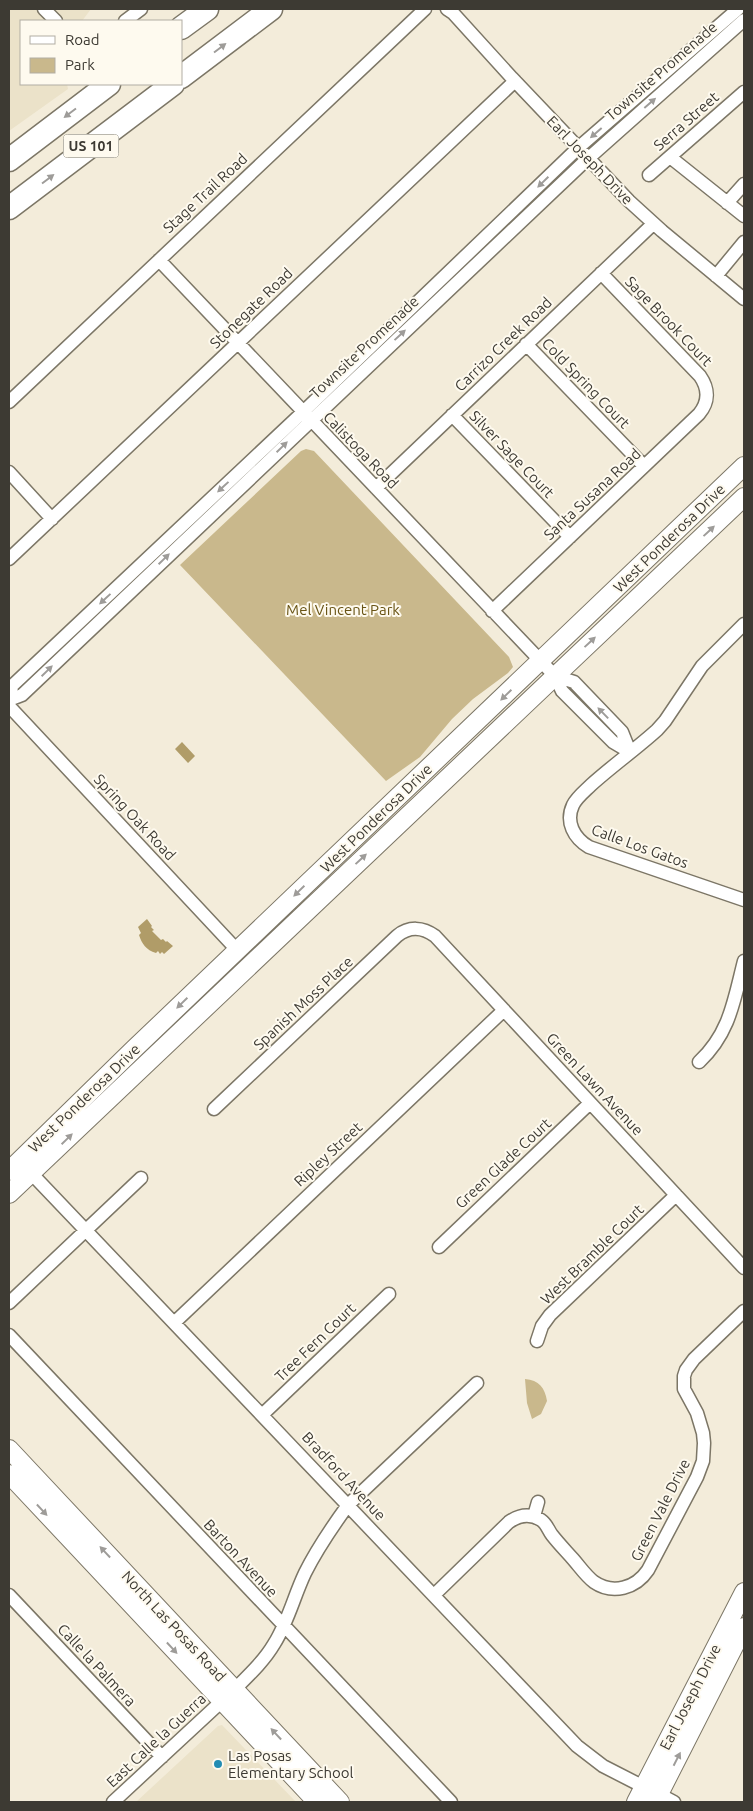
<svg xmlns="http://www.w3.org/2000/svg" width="753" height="1811" viewBox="0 0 753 1811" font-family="Ubuntu,sans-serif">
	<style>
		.built { fill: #ebe2c9 }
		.green { fill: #c9b88c }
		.water { fill: #b09c68 }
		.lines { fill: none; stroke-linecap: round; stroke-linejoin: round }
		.minor-casing { stroke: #7c7666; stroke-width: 15 }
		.secondary-casing { stroke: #7c7666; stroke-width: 20 }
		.motorway-casing { stroke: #7c7666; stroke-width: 25 }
		.minor { stroke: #fff; stroke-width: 12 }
		.secondary { stroke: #fff; stroke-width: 18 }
		.motorway { stroke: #fff; stroke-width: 22 }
		.oneway { fill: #9e9c99 }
		.poi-dot { fill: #228cb3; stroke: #fefaef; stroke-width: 2 }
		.labels { text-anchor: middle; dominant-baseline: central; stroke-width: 4; stroke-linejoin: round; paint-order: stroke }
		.shield { fill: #fefaef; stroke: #77746b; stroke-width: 1 }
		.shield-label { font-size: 14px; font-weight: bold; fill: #3d3a33 }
		.street-label { font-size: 15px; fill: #3d3a33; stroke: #fefaef }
		.park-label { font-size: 15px; fill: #695415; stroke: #fefaef }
		.poi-label { font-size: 15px; fill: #3d3a33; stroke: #fefaef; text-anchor: start }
	</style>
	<rect width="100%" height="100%" fill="#f3ecda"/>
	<path class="built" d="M9,9H91L82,21H21V84H67L68,89L9,131Z
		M222,1725L296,1802H136L218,1726Z"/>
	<path class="green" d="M306,449L314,451L509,657L513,667L508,673L473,699L452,719L420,757L386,781L180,565L301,451Z
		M525,1379C539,1380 545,1388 547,1401L541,1414L532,1419L527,1403Z"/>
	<path class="water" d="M182,742L195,756L188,763L175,749Z
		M147,919L152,926L151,927L154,930L152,931L161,940L163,939L166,942L167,941L173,946L164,954L162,952L160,954L158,951L156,953C146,950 142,944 139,935L141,933L138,927Z"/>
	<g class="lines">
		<g class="minor-casing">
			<path id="minor" d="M44,9L56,21
				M447,9L453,13L512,78L629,201L662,231L744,299
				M125,21L141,9
				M670,157L744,216
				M649,175L744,92
				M727,203L744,184
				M159,260L555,676L562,691L613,742L630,752
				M716,276L744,242
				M526,344L644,466
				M9,402L425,9
				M452,415L570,537
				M9,472L52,519
				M376,488L653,224
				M9,559L515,81
				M492,611L699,414C709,402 709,389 700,376L601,273
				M744,624L702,666L665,721L657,730C636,749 612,766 591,785C585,791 577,797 573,805C565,822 574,838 589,847L744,900
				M555,676L574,682L622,732L630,752
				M9,694L13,685L303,412L578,148L738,9
				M9,700L22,695L582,164L744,20
				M9,706L237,950
				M699,1062C730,1033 734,1000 744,961
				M214,1109L397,936C409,926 423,927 435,936L744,1268
				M31,1173L577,1746L603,1766L644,1787
				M439,1247L590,1103
				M9,1303L141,1178
				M175,1322L504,1010
				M9,1335L451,1802
				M537,1341L542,1326L550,1315L676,1195
				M263,1414L389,1294
				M534,1516L538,1502
				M9,1595L162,1757
				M434,1595L509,1522C519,1515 530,1513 541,1520C547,1524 548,1530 552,1535C559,1544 566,1551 573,1559C580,1567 586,1576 594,1582C613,1595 636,1588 648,1570L697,1477L703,1461L704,1443L703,1433L697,1413L684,1389V1376L686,1370L694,1359L744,1311
				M234,1690C249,1675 264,1661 274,1644C288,1622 294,1596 305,1573C317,1549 332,1527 348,1505L477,1383
				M659,1794L674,1802
				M113,1802L222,1701"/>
		</g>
		<g class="secondary-casing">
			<path id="secondary" d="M9,1171L134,1049L744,466
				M9,1194L744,497
				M9,1449L340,1802
				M9,1474L317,1802
				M636,1802L744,1592
				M655,1802L744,1627"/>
		</g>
		<g class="motorway-casing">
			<path id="motorway" d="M181,28L207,9
				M181,77L271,9
				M9,160L109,84
				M9,208L173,84"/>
		</g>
		<use href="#minor" class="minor"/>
		<use href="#secondary" class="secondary"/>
		<use href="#motorway" class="motorway"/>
	</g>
	<defs><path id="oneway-solid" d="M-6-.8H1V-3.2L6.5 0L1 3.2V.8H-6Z" transform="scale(1.25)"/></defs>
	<g class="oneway">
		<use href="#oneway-solid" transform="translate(220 48) rotate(-37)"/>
		<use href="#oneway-solid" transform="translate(650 103) rotate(-41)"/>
		<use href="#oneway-solid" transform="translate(70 113) rotate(143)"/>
		<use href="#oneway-solid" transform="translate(596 133) rotate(139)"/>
		<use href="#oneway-solid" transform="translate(48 179) rotate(-37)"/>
		<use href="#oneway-solid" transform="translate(543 182) rotate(136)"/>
		<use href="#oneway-solid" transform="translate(400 335) rotate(-43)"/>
		<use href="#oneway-solid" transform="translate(282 447) rotate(-44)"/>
		<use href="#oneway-solid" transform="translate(223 487) rotate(137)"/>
		<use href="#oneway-solid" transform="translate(709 531) rotate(-43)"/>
		<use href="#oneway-solid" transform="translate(164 559) rotate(-44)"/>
		<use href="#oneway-solid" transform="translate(105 599) rotate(137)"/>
		<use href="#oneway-solid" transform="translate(590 642) rotate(-43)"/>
		<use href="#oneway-solid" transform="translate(47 671) rotate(-44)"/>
		<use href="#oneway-solid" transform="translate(506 695) rotate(136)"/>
		<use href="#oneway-solid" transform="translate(603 713) rotate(-134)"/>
		<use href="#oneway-solid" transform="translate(361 859) rotate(-43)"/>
		<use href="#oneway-solid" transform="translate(299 891) rotate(136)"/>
		<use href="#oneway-solid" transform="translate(182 1003) rotate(136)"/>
		<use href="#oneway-solid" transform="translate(67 1139) rotate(-44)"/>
		<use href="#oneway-solid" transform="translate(42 1510) rotate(47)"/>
		<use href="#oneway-solid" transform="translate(105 1552) rotate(-133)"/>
		<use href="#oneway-solid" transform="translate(172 1648) rotate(47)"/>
		<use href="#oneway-solid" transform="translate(276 1734) rotate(-133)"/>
		<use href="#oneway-solid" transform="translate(677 1759) rotate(-63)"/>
	</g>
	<circle class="poi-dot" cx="218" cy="1764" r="5"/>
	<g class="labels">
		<rect class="shield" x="63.5" y="134.5" width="55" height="23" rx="4"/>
		<g class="shield-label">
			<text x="91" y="146">US 101</text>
		</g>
		<g class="street-label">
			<text transform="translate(661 71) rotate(-41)">Townsite Promenade</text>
			<text transform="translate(686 121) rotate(-41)">Serra Street</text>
			<text transform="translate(590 160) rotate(46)">Earl Joseph Drive</text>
			<text transform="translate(205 193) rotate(-43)">Stage Trail Road</text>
			<text transform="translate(251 308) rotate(-44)">Stonegate Road</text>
			<text transform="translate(669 321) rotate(46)">Sage Brook Court</text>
			<text transform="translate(503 344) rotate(-44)">Carrizo Creek Road</text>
			<text transform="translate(364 347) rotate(-43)">Townsite Promenade</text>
			<text transform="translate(586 383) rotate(46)">Cold Spring Court</text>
			<text transform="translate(361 450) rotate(46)">Calistoga Road</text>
			<text transform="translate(512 454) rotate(46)">Silver Sage Court</text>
			<text transform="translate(592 494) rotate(-43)">Santa Susana Road</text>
			<text transform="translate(669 538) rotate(-44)">West Ponderosa Drive</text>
			<text transform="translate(135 817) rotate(47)">Spring Oak Road</text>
			<text transform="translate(376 818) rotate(-44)">West Ponderosa Drive</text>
			<text transform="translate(640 846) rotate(20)">Calle Los Gatos</text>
			<text transform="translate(303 1003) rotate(-43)">Spanish Moss Place</text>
			<text transform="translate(595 1084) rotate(47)">Green Lawn Avenue</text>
			<text transform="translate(84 1098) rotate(-44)">West Ponderosa Drive</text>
			<text transform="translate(328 1154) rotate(-43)">Ripley Street</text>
			<text transform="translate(503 1163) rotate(-43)">Green Glade Court</text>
			<text transform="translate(592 1254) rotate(-44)">West Bramble Court</text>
			<text transform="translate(315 1342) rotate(-44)">Tree Fern Court</text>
			<text transform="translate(344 1476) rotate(47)">Bradford Avenue</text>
			<text transform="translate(660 1510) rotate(-63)">Green Vale Drive</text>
			<text transform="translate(241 1558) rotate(47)">Barton Avenue</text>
			<text transform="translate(174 1626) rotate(47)">North Las Posas Road</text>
			<text transform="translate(97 1665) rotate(47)">Calle la Palmera</text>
			<text transform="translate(690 1697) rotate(-63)">Earl Joseph Drive</text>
			<text transform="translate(156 1740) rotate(-43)">East Calle la Guerra</text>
		</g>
		<g class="park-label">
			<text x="343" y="609">Mel Vincent Park</text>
		</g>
		<g class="poi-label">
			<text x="228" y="1755">Las Posas<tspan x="228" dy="17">Elementary School</tspan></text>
		</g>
	</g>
	<rect width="753" height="1811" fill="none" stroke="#3d3a33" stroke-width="20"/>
	<rect x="20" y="20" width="162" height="65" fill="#fefaef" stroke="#b1ada4"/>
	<rect x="30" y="36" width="25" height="8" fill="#ffffff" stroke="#b1ada4"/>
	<text x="65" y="45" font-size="15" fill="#3d3a33">Road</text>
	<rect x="30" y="58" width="25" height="15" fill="#c9b88c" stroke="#b1ada4"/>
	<text x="65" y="70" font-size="15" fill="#3d3a33">Park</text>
</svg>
